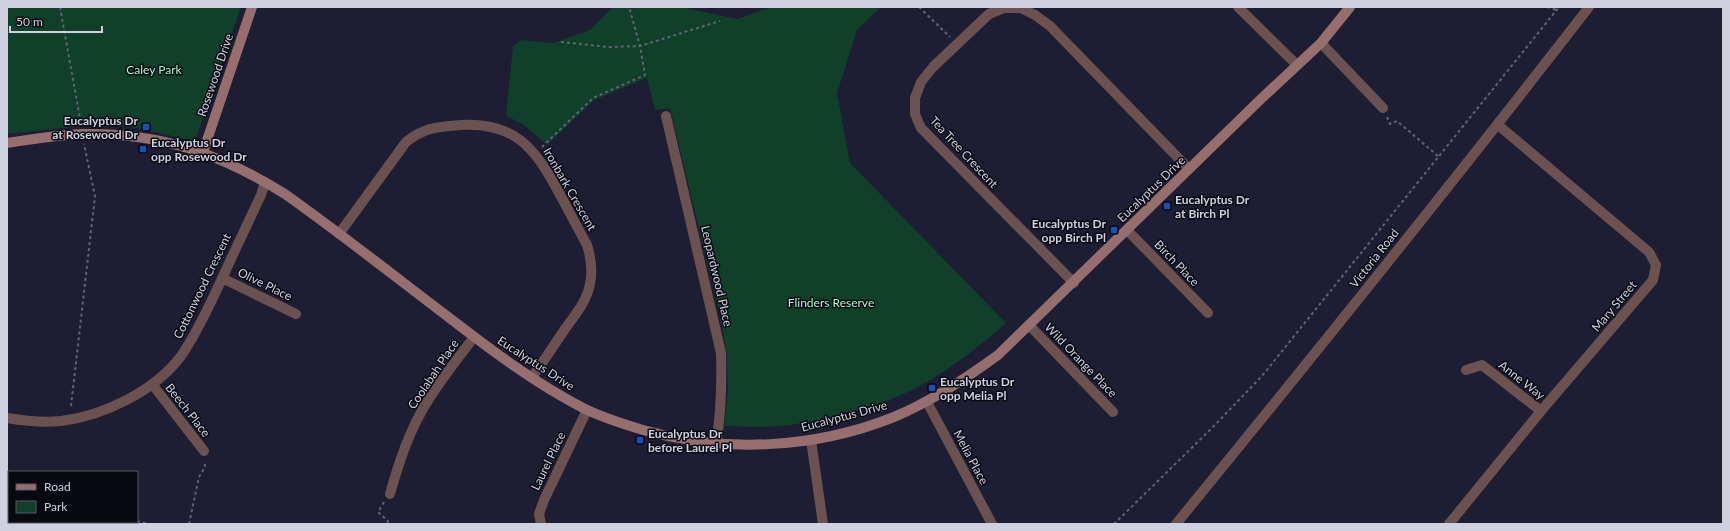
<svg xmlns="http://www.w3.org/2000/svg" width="1730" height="531" viewBox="0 0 1730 531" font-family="Lato,sans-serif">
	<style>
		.green { fill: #104029 }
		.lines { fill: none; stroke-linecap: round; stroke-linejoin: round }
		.path { stroke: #626377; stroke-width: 2; stroke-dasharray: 3 3; stroke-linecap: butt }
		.street { stroke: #6b5251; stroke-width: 10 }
		.secondary { stroke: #966e6d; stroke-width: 10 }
		.transit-dot { fill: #1a4fb4; stroke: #090912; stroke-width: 1.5 }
		.labels { text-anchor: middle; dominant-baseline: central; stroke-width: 3; stroke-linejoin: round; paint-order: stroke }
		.park-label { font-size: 12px; fill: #a6facb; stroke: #090912 }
		.street-label { font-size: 12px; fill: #d0d1e0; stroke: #090912 }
		.poi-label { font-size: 12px; font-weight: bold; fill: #d0d1e0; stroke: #090912; text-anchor: start }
	</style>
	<rect width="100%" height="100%" fill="#1d1d34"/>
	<path class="green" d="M7,7H241L195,141L131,127L101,124L7,134Z
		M613,7H681L737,19L772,7H881L857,30L837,93L850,163L1006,323C975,350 940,378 901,395C870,408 836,418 802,423C777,428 750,427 724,426L728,389L727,355L721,320L670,108L655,110L647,78L594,100L547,145L523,124L506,116L513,46L521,40L553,43L590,30Z"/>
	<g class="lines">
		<path class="path" d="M60,7L81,124
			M919,7L950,37
			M1547,7L1557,10
			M561,42L608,47L640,46L720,21
			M1387,117L1390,124L1397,121L1438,156
			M542,147L593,98L645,75L640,46L629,7
			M71,406L95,196L84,144
			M7,494L9,495
			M384,502L378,512L388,521L387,524
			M7,516L9,518
			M137,521L149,524
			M13,522L15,524
			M189,524L199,477L205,467V462
			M1114,524L1212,428L1262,376L1559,7"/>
		<path class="street" d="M1238,7L1297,65
			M1321,43L1383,108
			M666,116L721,353C722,384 721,414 716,444
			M1127,230L1208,313
			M339,234L406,142C425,127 437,127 460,125C515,122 534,147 558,191C568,209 577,227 587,245C591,258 593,270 590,284C587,301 575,315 565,329C554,345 544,361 532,377
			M222,278L296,314
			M1074,283L921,128L915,114V98L921,82L933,67L989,14L1004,8H1021L1035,15L1050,26L1189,169
			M1030,326L1113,412
			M1466,370L1482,365L1541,411
			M152,384L204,451
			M927,402L992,524
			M7,418C25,421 43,423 61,421C104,416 156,390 181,356C197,333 208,308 220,283C233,254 247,225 261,195L265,182
			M811,440L823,524
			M390,494C399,462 410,428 429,399C443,377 459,357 474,337
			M541,524L539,514L544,500L587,410
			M1176,524C1316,353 1454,181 1589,7
			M1449,524L1541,411L1653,280L1656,265L1649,252L1498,125"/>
		<path class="secondary" d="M7,143C32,139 58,135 83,134C159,132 221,154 285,194C340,233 393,275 447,316C491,350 536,384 585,409C604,418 623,424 643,430C725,453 814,449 894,417C932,401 965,379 998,355L1262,98L1321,43L1350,7
			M203,152L252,7"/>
	</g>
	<g class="transit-dot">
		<rect x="142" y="123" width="8" height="8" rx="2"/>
		<rect x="139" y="145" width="8" height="8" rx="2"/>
		<rect x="1163" y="202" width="8" height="8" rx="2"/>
		<rect x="1110" y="226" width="8" height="8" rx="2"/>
		<rect x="928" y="384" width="8" height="8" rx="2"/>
		<rect x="636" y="436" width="8" height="8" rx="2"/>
	</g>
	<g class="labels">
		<g class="park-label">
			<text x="154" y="69">Caley Park</text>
			<text x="831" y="302">Flinders Reserve</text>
		</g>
		<g class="street-label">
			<text transform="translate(215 75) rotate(-71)">Rosewood Drive</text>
			<text transform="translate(964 152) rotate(47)">Tea Tree Crescent</text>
			<text transform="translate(570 189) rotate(60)">Ironbark Crescent</text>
			<text transform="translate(1151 189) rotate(-44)">Eucalyptus Drive</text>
			<text transform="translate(1374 258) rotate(-52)">Victoria Road</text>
			<text transform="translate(1177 263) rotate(46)">Birch Place</text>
			<text transform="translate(717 276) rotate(77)">Leopardwood Place</text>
			<text transform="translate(265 284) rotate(26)">Olive Place</text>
			<text transform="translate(202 286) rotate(-64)">Cottonwood Crescent</text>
			<text transform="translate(1614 306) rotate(-50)">Mary Street</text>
			<text transform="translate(1081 360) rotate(46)">Wild Orange Place</text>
			<text transform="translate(536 363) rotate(33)">Eucalyptus Drive</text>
			<text transform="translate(433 374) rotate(-56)">Coolabah Place</text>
			<text transform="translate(1522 380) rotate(38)">Anne Way</text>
			<text transform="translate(188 410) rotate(52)">Beech Place</text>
			<text transform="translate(844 416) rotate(-15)">Eucalyptus Drive</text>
			<text transform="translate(971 457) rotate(62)">Melia Place</text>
			<text transform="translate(548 461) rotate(-64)">Laurel Place</text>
		</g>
		<g class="poi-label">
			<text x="138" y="120" text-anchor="end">Eucalyptus Dr<tspan x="138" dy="14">at Rosewood Dr</tspan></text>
			<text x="151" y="142">Eucalyptus Dr<tspan x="151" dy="14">opp Rosewood Dr</tspan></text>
			<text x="1175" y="199">Eucalyptus Dr<tspan x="1175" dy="14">at Birch Pl</tspan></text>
			<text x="1106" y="223" text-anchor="end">Eucalyptus Dr<tspan x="1106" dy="14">opp Birch Pl</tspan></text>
			<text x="940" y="381">Eucalyptus Dr<tspan x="940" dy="14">opp Melia Pl</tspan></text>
			<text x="648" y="433">Eucalyptus Dr<tspan x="648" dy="14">before Laurel Pl</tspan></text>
		</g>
	</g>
	<rect width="1730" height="531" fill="none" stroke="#d0d1e0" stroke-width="16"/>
	<rect x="8" y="471" width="130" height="52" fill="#090912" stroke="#595964"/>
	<rect x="16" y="484" width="20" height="6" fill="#966e6d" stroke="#595964"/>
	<text x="44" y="491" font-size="12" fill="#d0d1e0">Road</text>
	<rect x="16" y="501" width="20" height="12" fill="#104029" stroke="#595964"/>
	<text x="44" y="511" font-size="12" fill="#d0d1e0">Park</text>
	<path d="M10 26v6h92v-6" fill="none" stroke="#d0d1e0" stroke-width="2"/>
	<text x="16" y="26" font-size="12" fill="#d0d1e0" stroke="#090912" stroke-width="3" paint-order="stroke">50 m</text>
</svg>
